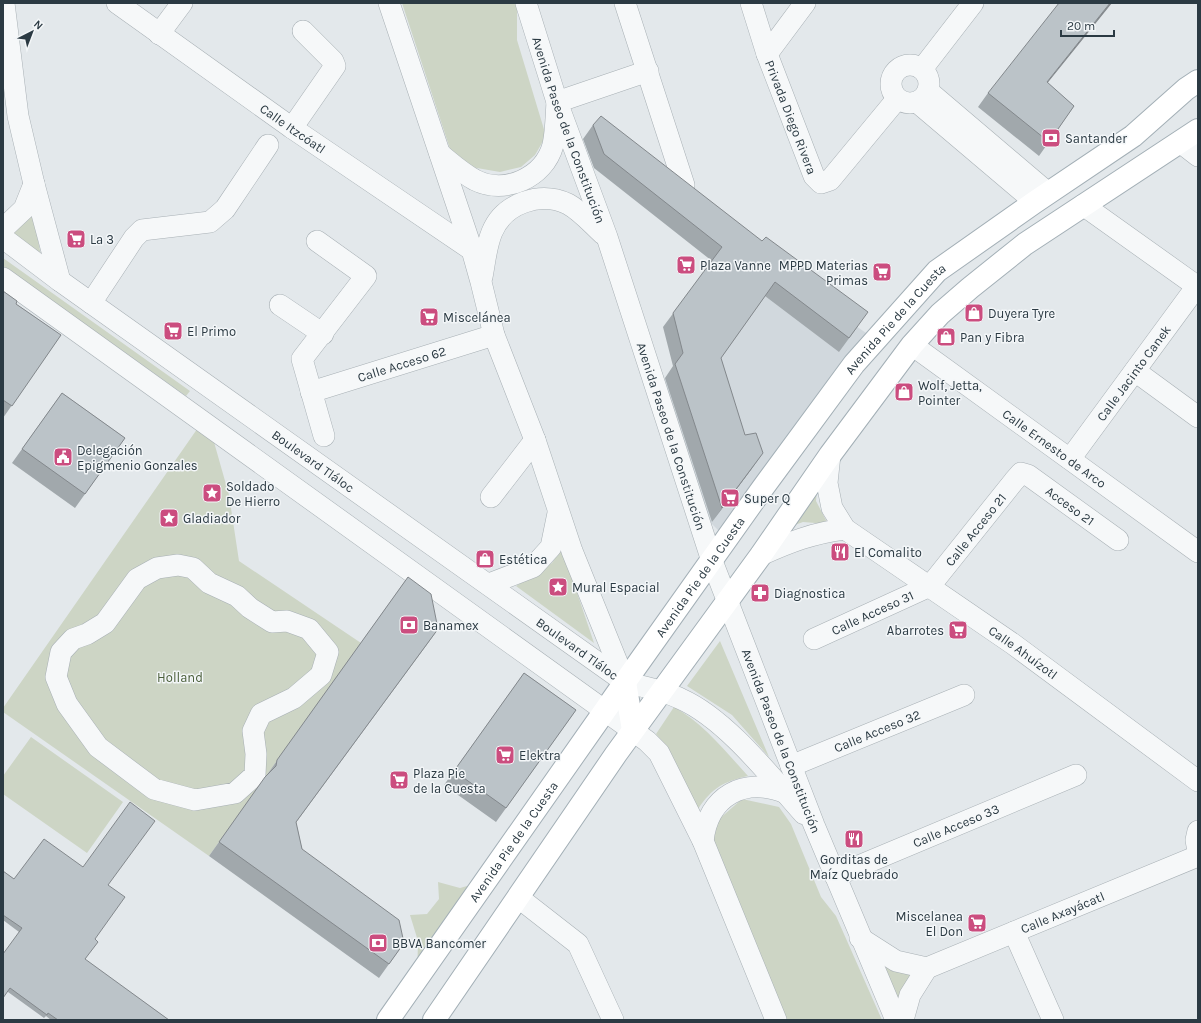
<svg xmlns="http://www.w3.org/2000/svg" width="1201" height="1023" viewBox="0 0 1201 1023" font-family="Karla,sans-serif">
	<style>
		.built { fill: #d1d8dd }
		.green { fill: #cdd5c5 }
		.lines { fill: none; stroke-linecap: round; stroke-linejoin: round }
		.minor-casing { stroke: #a8b0b5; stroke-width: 22 }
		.major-casing { stroke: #a3afb6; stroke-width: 24 }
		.minor { stroke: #f6f8f9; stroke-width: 21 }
		.major { stroke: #fff; stroke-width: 22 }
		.wall { fill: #a1a8ac }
		.shaded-wall { fill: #83888c }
		.building { fill: #bbc3c8; stroke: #83888c }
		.labels { text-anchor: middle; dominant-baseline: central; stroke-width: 3; stroke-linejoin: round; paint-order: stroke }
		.street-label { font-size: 13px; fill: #2b3a43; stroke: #f3f6f8 }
		.poi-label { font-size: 13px; fill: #2b3a43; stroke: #f3f6f8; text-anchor: start }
		.park-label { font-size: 13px; fill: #495e39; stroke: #f3f6f8 }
	</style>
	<rect width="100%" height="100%" fill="#e3e8eb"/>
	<path class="built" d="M752,255L872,337L724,536L711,523L662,383Z"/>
	<path class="green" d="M402,3H517V40L546,136L535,155L521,167L500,172L471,167L451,152Z
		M32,208L41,256L5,230Z
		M3,258L190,391L186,396L3,266Z
		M202,422L210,428L229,495L239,561L361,643L209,856L3,712V708Z
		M817,489L816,501L828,524L803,522L792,526Z
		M562,548L594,643L516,586L552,563Z
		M720,641L769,757L732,715L687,686Z
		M674,707C703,723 726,752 748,776C723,782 713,787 698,809L668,748L656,734Z
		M31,737L123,802L87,853L3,794V776Z
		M742,799L779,807L791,824L821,897L836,916L882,1020H784L712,843L718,820Z
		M485,881L417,979L418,941L410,915L427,914L439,899L438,882L460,888Z
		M878,960L914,972L899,1004Z"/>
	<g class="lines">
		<g class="minor-casing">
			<g id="minor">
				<path d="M4,3L18,116L34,184L60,281"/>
				<path id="s1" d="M117,3L292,128L472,250"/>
				<path d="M389,3L472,250L481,282L494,335L535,440L572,551L625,682"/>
				<path id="s2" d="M526,3L557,102L607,237L712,561L814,825L896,1020"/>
				<path d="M625,3L684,185"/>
				<path id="s3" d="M751,3L767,54L814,176L821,183L830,180L897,99"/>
				<path d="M159,34L182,3"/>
				<path d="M767,54L805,3"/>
				<circle cx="910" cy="84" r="19"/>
				<path d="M922,69L973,3"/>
				<path d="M928,91L1048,193"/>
				<path d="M917,102L1035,202"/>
				<path d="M292,128L335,66L333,61L303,31"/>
				<path d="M1180,142L1198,156"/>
				<path d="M440,154C451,163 462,173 475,180C505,195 544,178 553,145C556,131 556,116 557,102L648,71"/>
				<path d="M1083,205L1198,287"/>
				<path d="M3,226L7,225L24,209L34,184"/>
				<path id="s4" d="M3,238L60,281L625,682C643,687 664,690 681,699C726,719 771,777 804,814"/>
				<path d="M317,241L366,276L302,359L324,436"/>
				<path d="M482,277C485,262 486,246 492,232C504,203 540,191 568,204C581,211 592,224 603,234"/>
				<path d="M3,278L647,741L659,753L703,841L776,1020"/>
				<path d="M91,303L134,238L142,230L210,222L225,209L268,145"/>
				<path d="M280,305L323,334"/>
				<path id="s5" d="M912,345L1198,552"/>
				<path d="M1135,371L1198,417"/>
				<path id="s6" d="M311,392L494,335"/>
				<path id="s7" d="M830,455L827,483L832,508L845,529L1013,644L1198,781"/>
				<path id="s8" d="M1070,459L1197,286"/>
				<path d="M491,497L535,440"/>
				<path d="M761,555C790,542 813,533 845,529"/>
				<path d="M178,565L193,568L209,583L237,596L250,608L272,622L287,621L309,629L328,652L321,675L294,698L261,714L253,731L256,754L255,775L235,793L195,800L154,789L98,747L67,704L56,677L61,652L73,639L87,634L105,623L137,579L157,568Z"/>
				<path d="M489,584L533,567L551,547L558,513"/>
				<path id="s9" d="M814,639L930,586L1014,481L1021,473L1028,475L1118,540"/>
				<path id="s10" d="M791,766L964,695"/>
				<path d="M1198,831L1196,840L1198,851"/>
				<path d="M703,841C708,796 744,776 786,793"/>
				<path id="s11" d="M835,876L1076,775"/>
				<path d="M519,898L578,944L613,1020"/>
				<path d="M1014,932L1053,1020"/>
				<path id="s12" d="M860,938L896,961L927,968L1198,856"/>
				<path d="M903,1020L910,995L927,968"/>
			</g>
		</g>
		<g class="major-casing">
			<g id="major">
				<path d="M625,682L633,730"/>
				<path id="s13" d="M388,1020L625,682L762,489L854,364L937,271L1035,202L1133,136L1186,89L1198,81"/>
				<path d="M434,1020L616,754L761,555L830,455L912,345L940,314L970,288L1025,244L1198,130"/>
			</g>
		</g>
		<use href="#minor" class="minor"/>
		<use href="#major" class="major"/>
	</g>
	<path class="wall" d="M1047,83L1074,106L1039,156L978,107L988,93Z
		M593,125L858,326L839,352L765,296L721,358L753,467L712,522L665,378L673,366L663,327L712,261L594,168L583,139Z
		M3,291L16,304L61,335L3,418Z
		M62,393L125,438L75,508L12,463Z
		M408,577L438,629L296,822L302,849L404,943L379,978L209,856Z
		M524,673L576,710L496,822L444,785Z
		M3,871L14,879L108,885L95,939L85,960L169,1020H51L46,1016L44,1018L8,992L19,932L3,920Z"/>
	<path class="shaded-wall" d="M1110,3H1112L1037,96L1047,82Z
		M763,453L753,467L712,522L722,508Z
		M438,629L428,643L286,836L296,822Z"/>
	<path class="building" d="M1059,3H1110L1047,82L1074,106L1049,142L988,93Z
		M601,116L762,241L766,237L868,312L849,338L775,282L721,358L745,435L756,433L763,453L722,508L675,364L683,353L673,313L722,247L604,154L593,125Z
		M3,291L17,301L16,304L61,335L12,406L3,400Z
		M62,393L125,438L85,494L22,449Z
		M408,577L431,594L438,629L296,822L302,849L399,920L404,943L389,964L219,842L265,777L276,766L277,760Z
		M524,673L576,710L506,808L454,771Z
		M130,802L155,821L108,885L125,897L95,939L98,942L85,959L169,1020H58L48,1013L47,1015L10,988L3,998V954L22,928L3,915V871L14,879L44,839L83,867Z"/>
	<defs>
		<g id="bank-square" transform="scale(1)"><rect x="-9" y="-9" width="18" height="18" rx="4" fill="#cb4d7f" stroke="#f3f6f8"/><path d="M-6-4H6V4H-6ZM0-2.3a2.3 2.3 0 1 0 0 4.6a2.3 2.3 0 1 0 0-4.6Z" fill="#fff"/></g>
		<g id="supermarket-square" transform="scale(1)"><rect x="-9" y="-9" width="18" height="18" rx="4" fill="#cb4d7f" stroke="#f3f6f8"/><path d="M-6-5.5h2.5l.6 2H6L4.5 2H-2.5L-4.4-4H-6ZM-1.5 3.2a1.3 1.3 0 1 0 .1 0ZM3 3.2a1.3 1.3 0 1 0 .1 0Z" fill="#fff"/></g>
		<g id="shop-square" transform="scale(1)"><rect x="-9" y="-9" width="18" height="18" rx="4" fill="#cb4d7f" stroke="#f3f6f8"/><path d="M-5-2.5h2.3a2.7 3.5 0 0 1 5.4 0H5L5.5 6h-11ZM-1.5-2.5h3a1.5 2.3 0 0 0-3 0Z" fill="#fff"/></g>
		<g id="civic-square" transform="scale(1)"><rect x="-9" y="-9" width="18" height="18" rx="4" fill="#cb4d7f" stroke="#f3f6f8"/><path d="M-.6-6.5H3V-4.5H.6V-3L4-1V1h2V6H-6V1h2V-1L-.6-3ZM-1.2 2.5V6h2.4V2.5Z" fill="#fff"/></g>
		<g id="sight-square" transform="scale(1)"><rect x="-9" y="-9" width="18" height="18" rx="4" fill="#cb4d7f" stroke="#f3f6f8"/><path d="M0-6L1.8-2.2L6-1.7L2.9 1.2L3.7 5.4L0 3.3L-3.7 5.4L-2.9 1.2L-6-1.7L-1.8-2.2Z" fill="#fff"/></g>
		<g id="restaurant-square" transform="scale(1)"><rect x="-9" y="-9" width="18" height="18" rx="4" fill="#cb4d7f" stroke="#f3f6f8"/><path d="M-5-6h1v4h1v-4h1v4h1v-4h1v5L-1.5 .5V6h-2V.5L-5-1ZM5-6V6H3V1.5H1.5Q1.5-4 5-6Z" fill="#fff"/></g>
		<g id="pharmacy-square" transform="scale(1)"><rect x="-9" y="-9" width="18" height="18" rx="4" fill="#cb4d7f" stroke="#f3f6f8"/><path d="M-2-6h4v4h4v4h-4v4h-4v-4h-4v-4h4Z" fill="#fff"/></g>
	</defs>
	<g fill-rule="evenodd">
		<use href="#bank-square" x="1051" y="138"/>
		<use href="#supermarket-square" x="76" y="239"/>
		<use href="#supermarket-square" x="686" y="265"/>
		<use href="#supermarket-square" x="882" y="272"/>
		<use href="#shop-square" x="974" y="313"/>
		<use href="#supermarket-square" x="429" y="317"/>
		<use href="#supermarket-square" x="173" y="331"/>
		<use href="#shop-square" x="946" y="337"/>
		<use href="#shop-square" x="904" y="392"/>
		<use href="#civic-square" x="63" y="457"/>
		<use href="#sight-square" x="212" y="493"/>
		<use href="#supermarket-square" x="730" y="498"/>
		<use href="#sight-square" x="169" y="518"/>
		<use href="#restaurant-square" x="840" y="552"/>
		<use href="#shop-square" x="485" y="559"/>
		<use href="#sight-square" x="558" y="587"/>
		<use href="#pharmacy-square" x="760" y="593"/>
		<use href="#bank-square" x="409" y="625"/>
		<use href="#supermarket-square" x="958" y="630"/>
		<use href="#supermarket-square" x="505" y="755"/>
		<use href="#supermarket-square" x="399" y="780"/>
		<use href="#restaurant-square" x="854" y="839"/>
		<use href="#supermarket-square" x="977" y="923"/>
		<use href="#bank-square" x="378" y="943"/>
	</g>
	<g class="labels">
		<g class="street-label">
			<text stroke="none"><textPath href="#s3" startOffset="121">Privada Diego Rivera</textPath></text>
			<text stroke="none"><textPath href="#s1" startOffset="216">Calle Itzcóatl</textPath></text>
			<text stroke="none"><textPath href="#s2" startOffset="134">Avenida Paseo de la Constitución</textPath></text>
			<text stroke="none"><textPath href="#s13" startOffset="866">Avenida Pie de la Cuesta</textPath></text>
			<text stroke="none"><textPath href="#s6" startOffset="95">Calle Acceso 62</textPath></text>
			<text stroke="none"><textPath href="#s8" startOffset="107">Calle Jacinto Canek</textPath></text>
			<text stroke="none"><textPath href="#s2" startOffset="457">Avenida Paseo de la Constitución</textPath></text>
			<text stroke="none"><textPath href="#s5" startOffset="176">Calle Ernesto de Arco</textPath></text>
			<text stroke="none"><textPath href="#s4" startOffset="382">Boulevard Tláloc</textPath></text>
			<text stroke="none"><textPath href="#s9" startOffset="332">Acceso 21</textPath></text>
			<text stroke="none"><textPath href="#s9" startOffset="200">Calle Acceso 21</textPath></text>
			<text stroke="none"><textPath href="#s13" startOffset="542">Avenida Pie de la Cuesta</textPath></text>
			<text stroke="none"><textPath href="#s9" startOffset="64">Calle Acceso 31</textPath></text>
			<text stroke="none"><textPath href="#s4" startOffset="706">Boulevard Tláloc</textPath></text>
			<text stroke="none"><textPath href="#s7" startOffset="295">Calle Ahuízotl</textPath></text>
			<text stroke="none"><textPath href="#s10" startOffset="93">Calle Acceso 32</textPath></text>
			<text stroke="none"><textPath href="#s2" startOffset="781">Avenida Paseo de la Constitución</textPath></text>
			<text stroke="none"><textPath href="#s11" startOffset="131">Calle Acceso 33</textPath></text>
			<text stroke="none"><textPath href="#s13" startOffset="218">Avenida Pie de la Cuesta</textPath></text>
			<text stroke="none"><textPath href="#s12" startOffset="221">Calle Axayácatl</textPath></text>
		</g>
		<g class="poi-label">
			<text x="1065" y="138">Santander</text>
			<text x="90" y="239">La 3</text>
			<text x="700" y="265">Plaza Vanne</text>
			<text x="868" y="265" text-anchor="end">MPPD Materias<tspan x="868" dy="15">Primas</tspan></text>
			<text x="988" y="313">Duyera Tyre</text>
			<text x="443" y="317">Miscelánea</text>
			<text x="187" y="331">El Primo</text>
			<text x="960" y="337">Pan y Fibra</text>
			<text x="918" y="385">Wolf, Jetta,<tspan x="918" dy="15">Pointer</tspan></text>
			<text x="77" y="450">Delegación<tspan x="77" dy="15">Epigmenio Gonzales</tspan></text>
			<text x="226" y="486">Soldado<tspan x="226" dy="15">De Hierro</tspan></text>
			<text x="744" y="498">Super Q</text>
			<text x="183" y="518">Gladiador</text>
			<text x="854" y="552">El Comalito</text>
			<text x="499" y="559">Estética</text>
			<text x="572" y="587">Mural Espacial</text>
			<text x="774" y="593">Diagnostica</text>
			<text x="423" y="625">Banamex</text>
			<text x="944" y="630" text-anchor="end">Abarrotes</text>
			<text x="519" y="755">Elektra</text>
			<text x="413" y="773">Plaza Pie<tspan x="413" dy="15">de la Cuesta</tspan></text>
			<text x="854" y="859" text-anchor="middle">Gorditas de<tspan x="854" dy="15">Maíz Quebrado</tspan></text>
			<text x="963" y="916" text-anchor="end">Miscelanea<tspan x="963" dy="15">El Don</tspan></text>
			<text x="392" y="943">BBVA Bancomer</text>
		</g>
		<g class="park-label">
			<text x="180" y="677">Holland</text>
		</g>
	</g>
	<rect width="1201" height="1023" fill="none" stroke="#2b3a43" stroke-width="8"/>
	<g transform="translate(32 32) rotate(42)" stroke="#f3f6f8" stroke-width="3" paint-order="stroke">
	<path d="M0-3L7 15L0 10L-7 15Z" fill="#2b3a43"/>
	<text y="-6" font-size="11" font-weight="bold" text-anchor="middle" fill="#2b3a43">N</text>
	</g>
	<path d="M1061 30v6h53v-6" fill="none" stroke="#2b3a43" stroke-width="2"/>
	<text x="1067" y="30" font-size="12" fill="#2b3a43" stroke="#f3f6f8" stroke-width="3" paint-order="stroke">20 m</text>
</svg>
